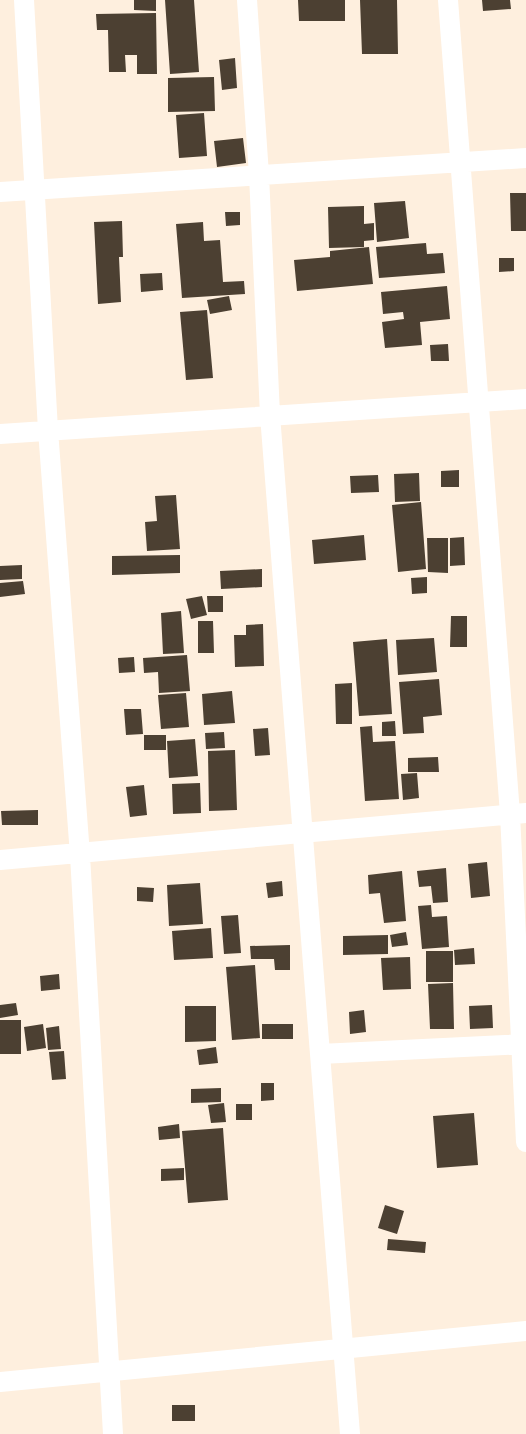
<svg xmlns="http://www.w3.org/2000/svg" width="526" height="1434" viewBox="0 0 526 1434" font-family="Signika,sans-serif">
	<style>
		.building { fill: #4c4032 }
		.lines { fill: none; stroke-linecap: round; stroke-linejoin: round }
		.minor { stroke: #fff; stroke-width: 20 }
	</style>
	<rect width="100%" height="100%" fill="#feefde"/>
	<path class="building" d="M134,0H156V11L134,10Z
		M165,0H194L199,72L170,74Z
		M298,0H345V21H299Z
		M360,0H397L398,54H362Z
		M482,0H510L511,9L483,11Z
		M156,13L157,74H137V55H125L126,72H109L108,30H97L96,14Z
		M235,58L237,88L222,90L219,60Z
		M214,77L215,111L168,112V78Z
		M204,113L207,156L179,158L176,115Z
		M243,138L246,163L217,167L214,141Z
		M510,193H526V231H511Z
		M405,201L409,238L377,242L374,203Z
		M364,206V224L374,223V240L364,241V247L329,248L328,207Z
		M225,212H240V225L226,226Z
		M122,221L123,257H119L121,302L98,304L94,222Z
		M203,222L204,241L220,240L223,282L244,281L245,294L182,298L176,224Z
		M426,243L427,254L443,253L445,273L379,278L376,247Z
		M369,247L373,284L297,291L294,260L330,257V251Z
		M499,258H514V271L499,272Z
		M162,273L163,290L141,292L140,274Z
		M447,286L450,319L420,322L422,345L385,348L382,322L404,319L403,312L383,314L381,292Z
		M229,296L232,310L210,314L207,300Z
		M207,310L213,378L186,380L180,312Z
		M448,344L449,361H431L430,345Z
		M459,470V487H441V471Z
		M419,473L420,501L395,502L394,474Z
		M378,475L379,492L351,493L350,476Z
		M176,495L180,549L147,551L145,522L157,521L155,496Z
		M421,502L426,569L398,572L392,505Z
		M364,535L366,560L314,564L312,540Z
		M464,537L465,565L450,566V538Z
		M427,538H448V573L428,572Z
		M180,555V573L112,575V556Z
		M22,565V579L0,580V566Z
		M262,569V587L221,589L220,571Z
		M427,577V593L412,594L411,578Z
		M23,581L25,594L0,597V583Z
		M202,596L207,615L191,619L186,599Z
		M207,596H223V612H208Z
		M181,611L184,653L163,654L161,613Z
		M451,616H467V647H450Z
		M198,621H213L214,653H198Z
		M263,624L264,666L235,667L234,635H246V625Z
		M434,638L437,672L398,675L396,640Z
		M387,639L392,714L359,716L353,642Z
		M187,655L190,691L159,693L158,672L144,673L143,658Z
		M134,657L135,672L119,673L118,658Z
		M439,679L442,715L423,717L424,733L403,734L399,682Z
		M352,683V724H336L335,684Z
		M232,691L235,723L204,725L202,694Z
		M186,693L189,727L161,729L158,695Z
		M124,709H141L143,734L126,735Z
		M395,721L396,736H382V722Z
		M372,726L373,742L395,741L399,799L365,801L360,727Z
		M268,728L270,755L255,756L253,729Z
		M224,732L225,748L206,749L205,733Z
		M144,735H166V750H144Z
		M195,739L198,776L169,778L167,741Z
		M235,750L237,810L209,811L208,751Z
		M438,757L439,772H408V758Z
		M417,773L419,798L403,800L401,774Z
		M200,783L201,813L173,814L172,784Z
		M144,785L147,815L130,817L126,787Z
		M38,810V825H2L1,811Z
		M487,862L490,896L471,898L468,864Z
		M446,868L448,902L433,903L431,886L419,887L417,871Z
		M402,871L406,921L384,923L380,893L369,894L368,875Z
		M282,881L283,896L268,898L266,883Z
		M200,883L203,924L169,926L167,885Z
		M137,887L154,888L153,902L137,901Z
		M431,905L432,917L447,916L449,947L422,949L418,906Z
		M238,915L241,953L224,954L221,916Z
		M211,928L213,958L174,960L172,931Z
		M406,932L408,945L392,947L390,935Z
		M388,935V954L343,955V936Z
		M290,945V970H275L274,959H251L250,946Z
		M474,948L475,964L455,965L454,950Z
		M426,951H453V982H426Z
		M410,957L411,989L383,990L381,958Z
		M255,965L260,1038L232,1040L226,967Z
		M59,974L60,989L41,991L40,976Z
		M453,983L454,1029H430L428,984Z
		M16,1003L18,1015L0,1018V1005Z
		M492,1005L493,1028L470,1029L469,1006Z
		M185,1006H216V1041L185,1042Z
		M364,1010L366,1032L350,1034L349,1012Z
		M0,1020H21V1054H0Z
		M43,1024L46,1048L27,1051L24,1027Z
		M262,1024H293V1039H262Z
		M59,1026L61,1049L48,1050L46,1028Z
		M216,1047L218,1063L199,1065L197,1050Z
		M64,1051L66,1079L52,1080L49,1052Z
		M261,1083H274V1100L261,1101Z
		M221,1088V1102L191,1103V1089Z
		M224,1103L226,1122L211,1123L208,1105Z
		M236,1104H252V1120H236Z
		M474,1113L478,1165L437,1168L433,1116Z
		M179,1124L180,1138L159,1140L158,1127Z
		M223,1128L228,1200L188,1203L182,1131Z
		M184,1168V1180L161,1181V1169Z
		M385,1205L404,1211L397,1234L378,1228Z
		M388,1239L426,1242L425,1253L387,1250Z
		M172,1405H195V1421H172Z"/>
	<g class="lines">
		<path class="minor" d="M24,0L48,430L80,855L113,1434
			M247,0L259,175L270,415L320,1054L526,1044
			M448,0L510,814L526,1142
			M0,192L526,158
			M0,434L526,399
			M0,860L526,813
			M320,1054L350,1434
			M0,1382L526,1331"/>
	</g>
</svg>
